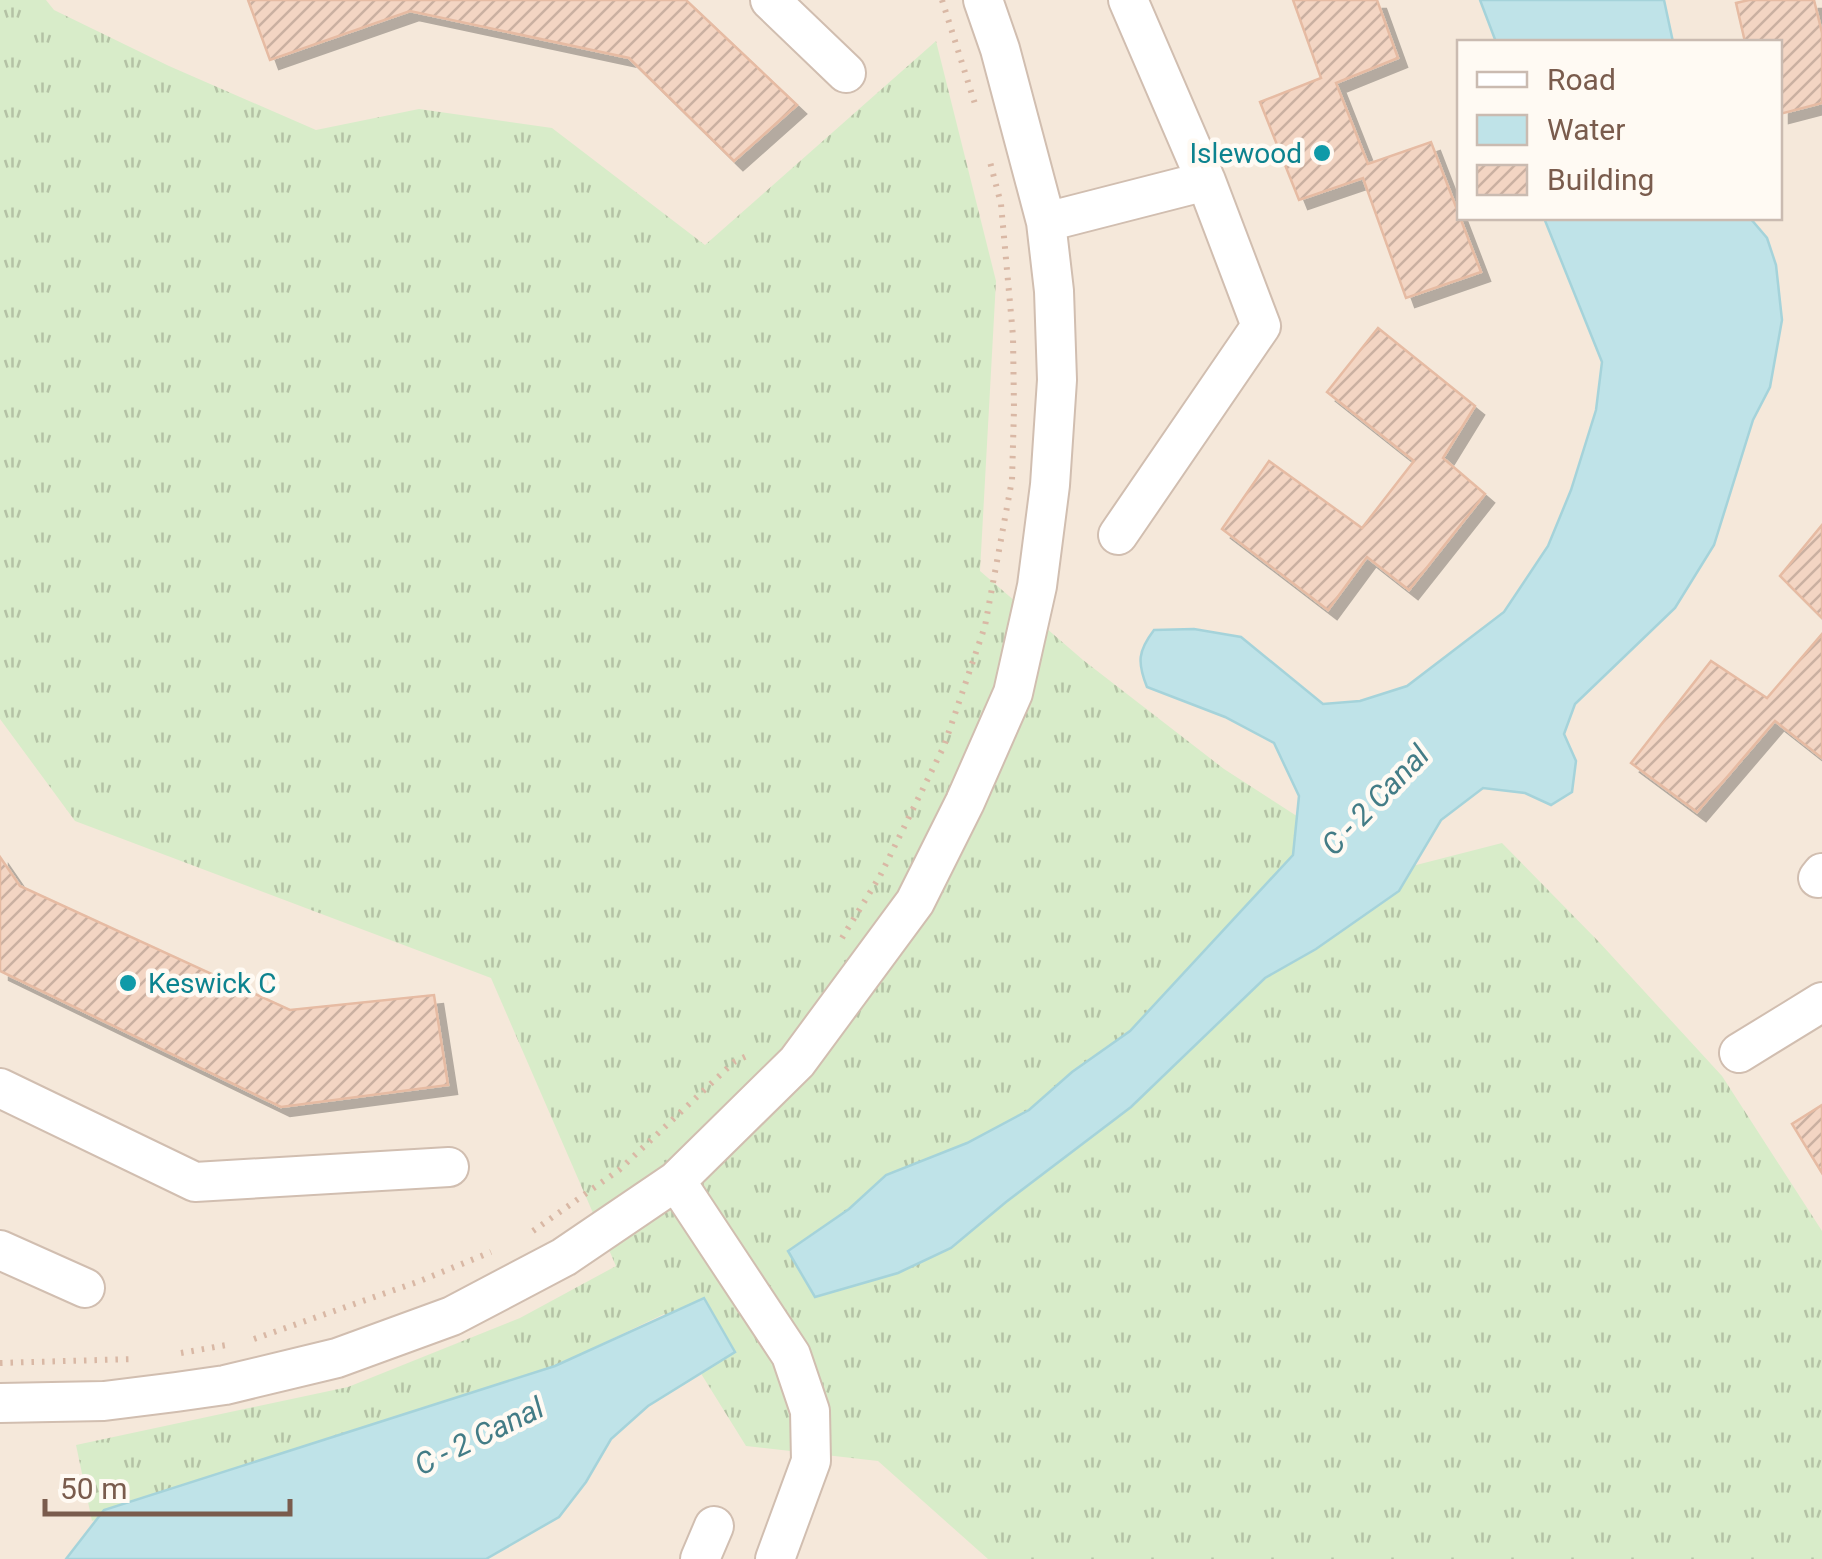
<svg xmlns="http://www.w3.org/2000/svg" width="1822" height="1559" viewBox="0 0 1822 1559" font-family="Roboto,sans-serif">
	<style>
		.residential { fill: #f5e8da; fill-rule: evenodd }
		.grass { fill: url(#grass-tufts) }
		.water { fill: #bfe3e8; stroke: #a5d3da; stroke-width: 2.5 }
		.building { fill: url(#building-hatch); stroke: #e6bba3; stroke-width: 2.5; filter: url(#shadow) }
		.lines { fill: none; stroke-linecap: round; stroke-linejoin: round }
		.minor-casing { stroke: #d1beb0; stroke-width: 42 }
		.path { stroke: #d9b8a5; stroke-width: 6; stroke-dasharray: 2.5 8; stroke-linecap: butt }
		.minor { stroke: #fff; stroke-width: 38 }
		.culture-dot { fill: #0f9aa8; stroke: #fffaf3; stroke-width: 4 }
		.labels { text-anchor: middle; dominant-baseline: central; stroke-width: 9; stroke-linejoin: round; paint-order: stroke }
		.culture-label { font-size: 28px; fill: #0d838f; stroke: #fffaf3; text-anchor: end }
		.water-label { font-size: 30px; font-style: italic; fill: #437c86; stroke: #fffaf3 }
	</style>
	<defs>
		<pattern id="grass-tufts" width="24" height="20" patternUnits="userSpaceOnUse" patternTransform="scale(2.5)"><rect width="24" height="20" fill="#d8ecc9"/><path d="M3 7l-1-3M5 7V3M7 7l1-3M15 17l-1-3M17 17v-4M19 17l1-3" fill="none" stroke="#b4c2a5"/></pattern>
		<pattern id="building-hatch" width="6" height="6" patternUnits="userSpaceOnUse" patternTransform="scale(2.5)"><rect width="6" height="6" fill="#f3d5c3"/><path d="M-1 1l2-2M0 6l6-6M5 7l2-2" fill="none" stroke="#cab0a1"/></pattern>
		<filter id="shadow"><feDropShadow dx="9" dy="9" stdDeviation="0" flood-color="#0004"/></filter>
	</defs>
	<rect width="100%" height="100%" fill="#fdf6ec"/>
	<path class="residential" d="M0,0H1822V1559H0ZM1460,42H1780V218H1460Z"/>
	<path class="grass" d="M0,0H46L54,10L169,66L316,130L419,109L552,128L705,245L936,41L996,281L980,571L1083,660L1224,769L1385,873L1502,843L1599,942L1722,1076L1822,1231V1559H988L878,1461L746,1446L664,1314L555,1366L287,1453L92,1521L76,1445L348,1387L520,1318L616,1266L491,978L75,821L0,719Z"/>
	<path class="water" d="M1480,0H1664L1673,42H1496Z
		M1544,218H1750L1767,238L1776,265L1782,320L1770,387L1753,420L1714,545L1675,608L1575,704L1564,734L1576,761L1572,792L1551,805L1525,793L1483,788L1441,820L1399,891L1316,949L1265,978L1131,1107L1006,1202L951,1248L898,1273L815,1297L788,1251L849,1209L886,1175L967,1143L1029,1110L1072,1072L1130,1031L1293,855L1299,796L1274,743L1225,717L1147,687C1137,662 1138,651 1154,630L1194,629L1241,637L1323,704L1360,701L1407,686L1504,612L1548,546L1571,490L1596,410L1602,362Z
		M704,1298L735,1352L648,1406L611,1439L586,1482L559,1517L486,1559H66L104,1510L555,1366Z"/>
	<path class="building" d="M248,0H686L797,105L734,161L629,58L410,11L270,60Z
		M1293,0H1377L1398,58L1336,83L1368,164L1431,142L1481,272L1406,298L1363,178L1299,200L1260,102L1321,78Z
		M1749,0H1814L1822,33V103L1780,114V42H1745L1736,3Z
		M1378,328L1475,406L1443,458L1485,494L1409,590L1367,557L1328,610L1222,529L1269,461L1362,528L1414,461L1327,392Z
		M1822,525V618L1780,576Z
		M1822,634V758L1775,721L1697,812L1631,763L1711,661L1767,698Z
		M0,857L20,886L290,1010L434,995L448,1085L281,1107L0,971Z
		M1822,1105V1173L1792,1124Z"/>
	<g class="lines">
		<g class="minor-casing">
			<path id="minor" d="M770,0L846,73
				M1046,222L1206,181
				M1118,535L1261,326L1206,181L1128,0
				M1818,878L1822,873
				M1739,1053L1822,1002
				M0,1088L195,1182L449,1167
				M676,1181L791,1355L810,1411L811,1461L775,1559
				M0,1250L85,1288
				M0,1403L104,1401L176,1392L225,1385L337,1358L452,1316L564,1257L676,1181L797,1062L915,902L965,802L1013,693L1037,586L1050,485L1057,380L1054,291L1046,222L1000,49L983,0
				M700,1559L714,1526"/>
		</g>
		<path class="path" d="M942,0L976,107
			M842,938L880,876L944,746L985,626L1012,480L1014,409L1013,336L1001,204L989,158
			M533,1231L619,1170L734,1062L751,1054
			M254,1339L420,1281L491,1252
			M181,1353L232,1344
			M0,1363L134,1359"/>
		<use href="#minor" class="minor"/>
	</g>
	<g class="culture-dot">
		<circle cx="1322" cy="153" r="10"/>
		<circle cx="128" cy="983" r="10"/>
	</g>
	<g class="labels">
		<g class="culture-label">
			<text x="1302" y="153">Islewood</text>
			<text x="148" y="983" text-anchor="start">Keswick C</text>
		</g>
		<g class="water-label">
			<text transform="translate(1375 800) rotate(-46)">C - 2 Canal</text>
			<text transform="translate(479 1436) rotate(-26)">C - 2 Canal</text>
		</g>
	</g>
	<rect x="1457" y="40" width="325" height="180" fill="#fffaf3" stroke="#cabbb1" stroke-width="2.5"/>
	<rect x="1477" y="72" width="50" height="15" fill="#ffffff" stroke="#cabbb1" stroke-width="2.5"/>
	<text x="1547" y="90" font-size="30" fill="#7a5c4d">Road</text>
	<rect x="1477" y="115" width="50" height="30" fill="#bfe3e8" stroke="#cabbb1" stroke-width="2.5"/>
	<text x="1547" y="140" font-size="30" fill="#7a5c4d">Water</text>
	<rect x="1477" y="165" width="50" height="30" fill="url(#building-hatch)" stroke="#cabbb1" stroke-width="2.5"/>
	<text x="1547" y="190" font-size="30" fill="#7a5c4d">Building</text>
	<path d="M45 1499v15h245v-15" fill="none" stroke="#7a5c4d" stroke-width="5"/>
	<text x="60" y="1499" font-size="30" fill="#7a5c4d" stroke="#fffaf3" stroke-width="8" paint-order="stroke">50 m</text>
</svg>
